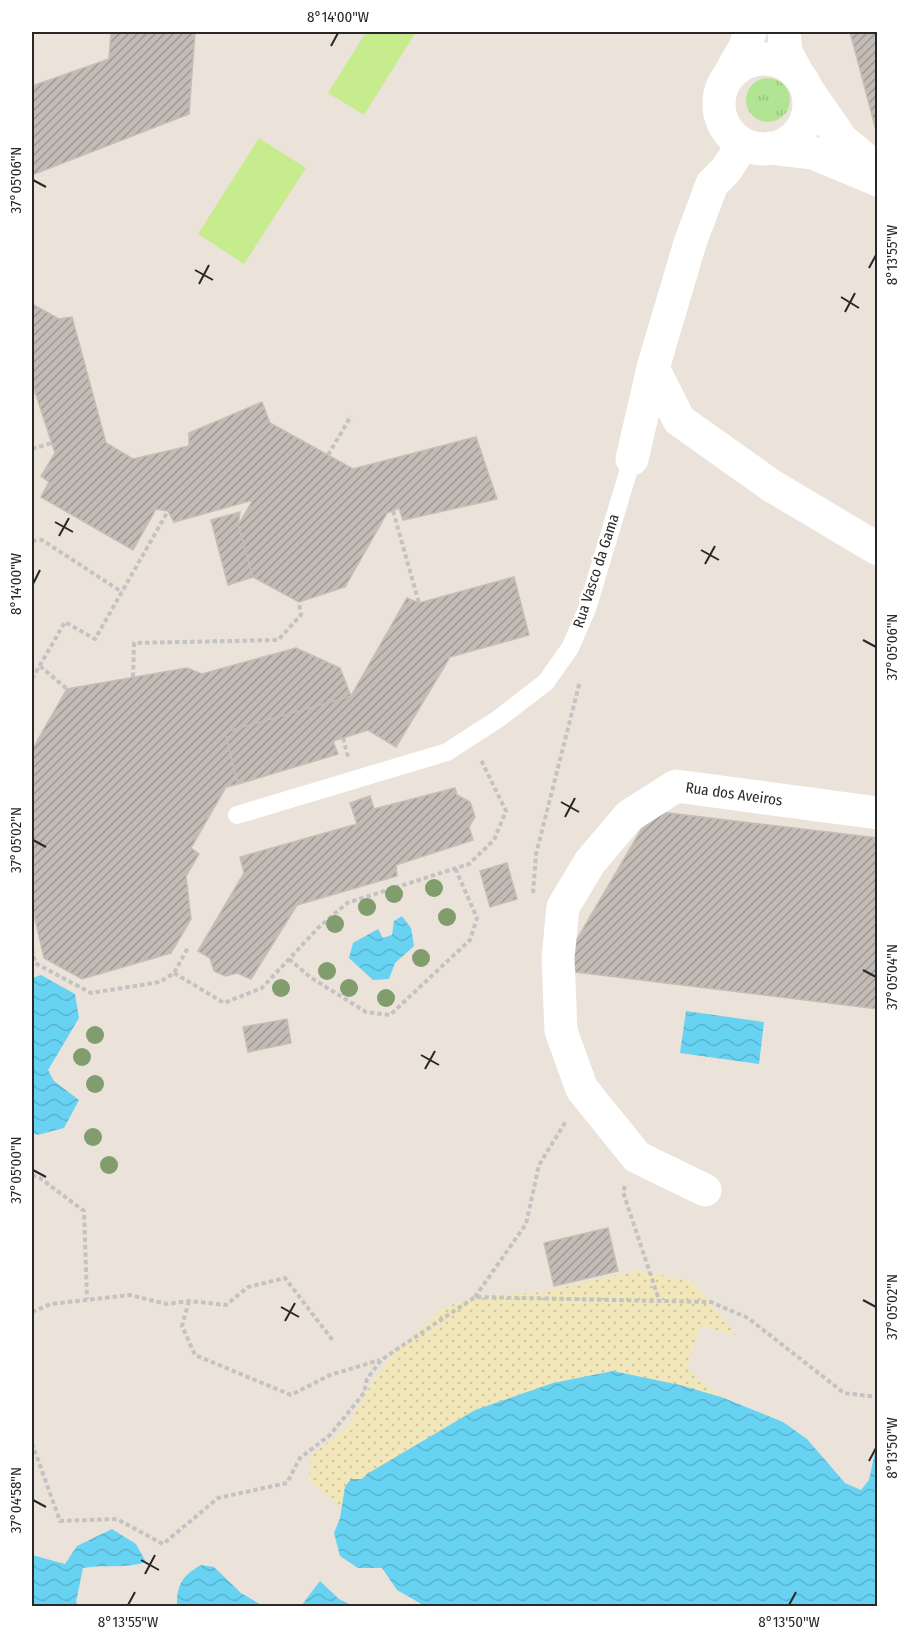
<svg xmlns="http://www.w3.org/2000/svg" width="909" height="1638" viewBox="0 0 909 1638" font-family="'Fira Sans Condensed',sans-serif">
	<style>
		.grass { fill: url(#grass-tufts) }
		.sand { fill: url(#sand-dots) }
		.pitch { fill: #c7ec8e }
		.water { fill: url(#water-waves) }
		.building { fill: url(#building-hatch); stroke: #c6beb3; stroke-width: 1.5 }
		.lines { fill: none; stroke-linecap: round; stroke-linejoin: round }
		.path { stroke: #c3c3c3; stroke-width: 4; stroke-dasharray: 4.5 3; stroke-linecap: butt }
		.service { stroke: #fff; stroke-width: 18 }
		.minor { stroke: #fff; stroke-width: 33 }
		.tree { fill: #819d6e }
		.ticks { fill: none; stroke: #282828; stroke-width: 2 }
		.labels { text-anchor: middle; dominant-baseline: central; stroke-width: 4.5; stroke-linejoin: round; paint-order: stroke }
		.street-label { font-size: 15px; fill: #282828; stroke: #fff }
		.neatline { fill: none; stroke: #282828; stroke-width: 2 }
		.ticks-label { font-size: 15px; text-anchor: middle; fill: #282828 }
	</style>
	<defs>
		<pattern id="grass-tufts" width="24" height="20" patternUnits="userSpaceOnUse" patternTransform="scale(1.5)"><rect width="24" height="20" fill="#b1e493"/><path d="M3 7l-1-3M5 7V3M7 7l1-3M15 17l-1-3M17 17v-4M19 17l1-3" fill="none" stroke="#98c47f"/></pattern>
		<pattern id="sand-dots" width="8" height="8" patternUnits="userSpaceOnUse" patternTransform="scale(1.5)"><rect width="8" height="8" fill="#f2e7ba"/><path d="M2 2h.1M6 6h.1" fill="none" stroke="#d0c6a0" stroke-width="1.8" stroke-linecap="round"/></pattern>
		<pattern id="water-waves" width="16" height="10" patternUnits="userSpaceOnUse" patternTransform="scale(1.5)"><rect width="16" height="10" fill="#67d2f1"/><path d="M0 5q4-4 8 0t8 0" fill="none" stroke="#59b4cf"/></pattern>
		<pattern id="building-hatch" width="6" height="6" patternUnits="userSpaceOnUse" patternTransform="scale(1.5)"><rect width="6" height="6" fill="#c3bcb6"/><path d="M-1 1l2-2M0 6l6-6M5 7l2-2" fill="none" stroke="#9e9994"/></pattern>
	</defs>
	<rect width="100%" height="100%" fill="#ebe2d9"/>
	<path class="grass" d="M746 100a22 22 0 1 1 44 0a22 22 0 1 1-44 0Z"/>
	<path class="sand" d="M639,1270L693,1282L736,1335L700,1326L687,1369L721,1397L373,1487L341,1507L309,1480L311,1456L348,1426L374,1379L396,1352L442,1308L475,1297L542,1292Z"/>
	<path class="pitch" d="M366,32H416L364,115L328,93Z
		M259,138L306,168L244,264L198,234Z"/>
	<path class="water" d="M402,916L411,928L414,946L395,963L389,979L373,980L349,958L353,943L378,929L383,938L392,935L394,921Z
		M41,975L75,994L79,1018L48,1070L54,1081L79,1100L64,1128L37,1135L32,1132V978Z
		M686,1011L764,1022L759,1064L680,1053Z
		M613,1371L680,1385L721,1397L783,1422L807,1439L845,1483L861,1490L869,1480L877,1443V1606H425L397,1590L382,1568H358L340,1556L334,1533L340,1518L345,1487L351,1479H362L367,1474L475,1410L553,1383Z
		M112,1529L136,1544L146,1562C126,1569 105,1564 83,1568L76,1602L79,1606H32V1555L65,1564L77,1546Z
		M201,1565L214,1567L241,1593L263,1606H177C177,1584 182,1576 201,1565Z
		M320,1581L339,1599L353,1606H301Z"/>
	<path class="building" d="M111,32H195L189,114L32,175V86L109,59Z
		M850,32H878V133L877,134Z
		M32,304L59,319L72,317L106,443L133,459L189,446V433L262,402L270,423L353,469L476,437L497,499L403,520L399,508L387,513L345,587L299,602L253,577L238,525L253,500L174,522L168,511L156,509L133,550L41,497L49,482L41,476L55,453L32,383Z
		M240,512L238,525L253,577L228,585L211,520Z
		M514,577L529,635L450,657L396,747L368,730L333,741L338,754L238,784L225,732L351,696L407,598L419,603Z
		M296,648L340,668L351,696L225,732L238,784L226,787L191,848L199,854L186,876L191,919L171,953L82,979L44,958L32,906V750L67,689L187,668L202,674Z
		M455,788L457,795L470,802L475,817L469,827L473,840L396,865L397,876L297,905L251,979L237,973L225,976L214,971L210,958L198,951L244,873L240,857L357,824L350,803L370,796L374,809Z
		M652,811L878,838V1009L568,971L577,939Z
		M507,863L517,899L490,907L480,871Z
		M287,1019L291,1043L248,1052L243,1027Z
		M608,1228L618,1271L554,1286L544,1243Z"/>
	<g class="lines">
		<path class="path" d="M32,449L52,443
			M328,455L351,416
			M393,511L419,603
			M32,541L42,540L122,592
			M40,666L67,689
			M133,677L134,643L278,640L301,615L299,602
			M32,679L65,622L95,639L168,511
			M343,738L348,757
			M533,893L536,854L580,681
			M32,949L35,963L91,993L160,982L174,973L189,946
			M289,959L310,977L366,1012L390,1015L470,940L477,918L455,868
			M174,973L224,1003L262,988L318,928L347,903L469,864L494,840L506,811L481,760
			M32,1175L40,1178L84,1211L87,1299
			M625,1186L623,1192L659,1300
			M475,1297L526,1224L539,1165L566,1121
			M189,1301L182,1326L195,1355L291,1395L330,1375L380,1360
			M32,1312L51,1304L130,1295L167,1304L189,1301L226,1305L248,1287L285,1278L334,1342
			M32,1443L60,1521L117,1519L163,1544L218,1498L287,1483L300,1458L330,1435L364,1393L367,1379L381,1360L475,1297L711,1302L748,1318L844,1393L878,1397"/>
		<path class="service" d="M237,815L447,752L498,719L546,682L570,648L587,609L632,459"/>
		<path class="minor" d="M784,32L786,52L799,76
			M719 104a45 45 0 1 1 90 0a45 45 0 1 1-90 0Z
			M729,75L745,47L750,32
			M806,88L842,140L876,168
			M771,148L813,153L878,180
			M653,368L679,420L772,486L878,549
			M632,459L653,368L690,243L712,184L726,170L743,144
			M705,1190L637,1157L582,1089L561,1031L558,958L563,907L590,862L629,816L676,786L878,813"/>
	</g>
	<g class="tree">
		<circle cx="434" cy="888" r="9"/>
		<circle cx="394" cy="894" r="9"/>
		<circle cx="367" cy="907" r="9"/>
		<circle cx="447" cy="917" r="9"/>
		<circle cx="335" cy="924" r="9"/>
		<circle cx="421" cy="958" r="9"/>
		<circle cx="327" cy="971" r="9"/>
		<circle cx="281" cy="988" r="9"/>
		<circle cx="349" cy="988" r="9"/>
		<circle cx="386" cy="998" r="9"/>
		<circle cx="95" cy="1035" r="9"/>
		<circle cx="82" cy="1057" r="9"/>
		<circle cx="95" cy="1084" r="9"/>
		<circle cx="93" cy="1137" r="9"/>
		<circle cx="109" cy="1165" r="9"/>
	</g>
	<path class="ticks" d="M331,46L338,33M33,180L46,187M869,268L876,255M195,270L213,280M199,284L209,265M841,297L859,308M845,312L855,293M55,522L73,532M59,536L69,518M701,550L719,560M705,564L715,546M33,584L40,570M863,640L876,647M561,802L579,812M565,817L575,798M33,840L46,847M863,970L876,977M421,1055L439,1065M425,1069L435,1051M33,1170L46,1177M863,1300L876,1307M281,1307L299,1317M285,1321L295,1303M869,1461L876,1448M33,1500L46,1507M141,1560L159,1570M145,1574L155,1555M128,1605L135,1592M789,1605L796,1592"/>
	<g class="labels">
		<g class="street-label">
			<text transform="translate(596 571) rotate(-72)">Rua Vasco da Gama</text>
			<text transform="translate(734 794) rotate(8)">Rua dos Aveiros</text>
		</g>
	</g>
	<rect width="909" height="1638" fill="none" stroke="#ffffff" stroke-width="66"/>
	<rect x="33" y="33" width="843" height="1572" class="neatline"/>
	<g class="ticks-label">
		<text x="338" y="22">8°14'00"W</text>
		<text transform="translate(16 180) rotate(-90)" y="5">37°05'06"N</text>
		<text transform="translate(892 255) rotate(-90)" y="5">8°13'55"W</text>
		<text transform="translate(16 584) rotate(-90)" y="5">8°14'00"W</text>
		<text transform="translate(892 647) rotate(-90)" y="5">37°05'06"N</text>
		<text transform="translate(16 840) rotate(-90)" y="5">37°05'02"N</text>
		<text transform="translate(892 977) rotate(-90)" y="5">37°05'04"N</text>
		<text transform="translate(16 1170) rotate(-90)" y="5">37°05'00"N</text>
		<text transform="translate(892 1307) rotate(-90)" y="5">37°05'02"N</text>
		<text transform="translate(892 1448) rotate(-90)" y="5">8°13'50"W</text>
		<text transform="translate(16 1500) rotate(-90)" y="5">37°04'58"N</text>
		<text x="128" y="1627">8°13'55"W</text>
		<text x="789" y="1627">8°13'50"W</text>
	</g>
</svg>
